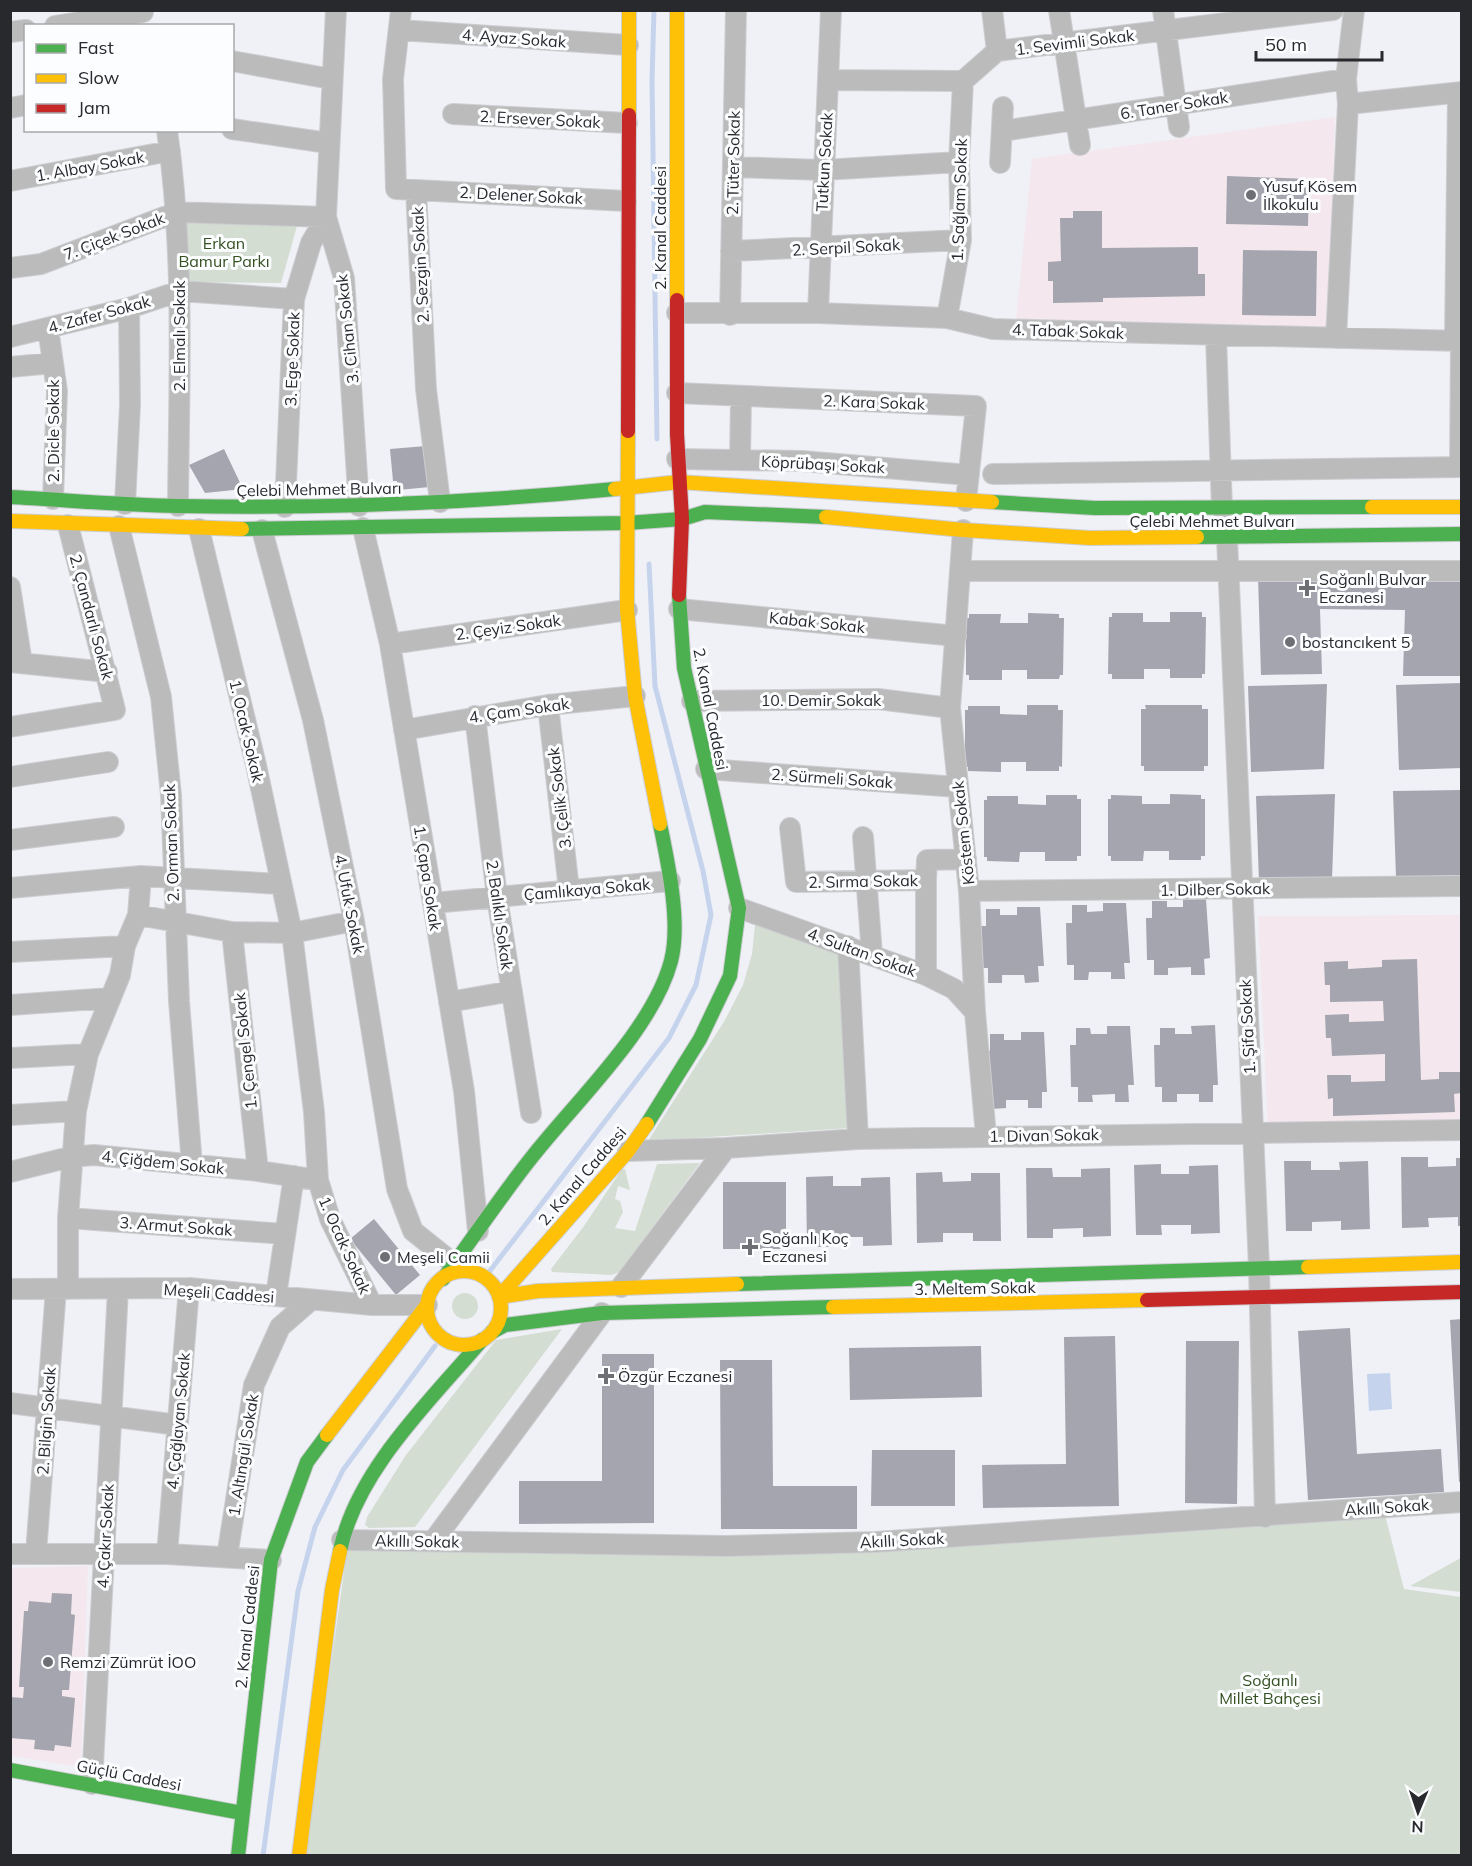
<svg xmlns="http://www.w3.org/2000/svg" width="1472" height="1866" viewBox="0 0 1472 1866" font-family="Mulish,sans-serif">
	<style>
		.education { fill: #f4e7ee }
		.green { fill: #d3ddd2 }
		.water { fill: #c5d4ec }
		.lines { fill: none; stroke-linecap: round; stroke-linejoin: round }
		.stream { stroke: #c5d4ec; stroke-width: 5 }
		.building { fill: #a4a5ae }
		.street-casing { stroke: #cdced2; stroke-width: 22 }
		.fast-casing { stroke: #cdced2; stroke-width: 16 }
		.slow-casing { stroke: #cdced2; stroke-width: 16 }
		.jam-casing { stroke: #cdced2; stroke-width: 16 }
		.street { stroke: #bcbbbb; stroke-width: 20 }
		.fast { stroke: #4caf50; stroke-width: 14 }
		.slow { stroke: #ffc107; stroke-width: 14 }
		.jam { stroke: #c62828; stroke-width: 14 }
		.poi-dot { fill: #6e6f74; stroke: #fcfdff; stroke-width: 2 }
		.labels { text-anchor: middle; dominant-baseline: central; stroke-width: 6; stroke-linejoin: round; paint-order: stroke }
		.street-label { font-size: 16px; fill: #28292d; stroke: #fcfdff }
		.poi-label { font-size: 16px; fill: #28292d; stroke: #fcfdff; text-anchor: start }
		.park-label { font-size: 16px; fill: #345021; stroke: #fcfdff }
	</style>
	<rect width="100%" height="100%" fill="#f0f1f7"/>
	<path class="education" d="M1335,117L1329,330L1016,320L1032,159Z
		M1461,915V1121L1268,1130L1258,916Z
		M88,1566L81,1767L11,1756L10,1568Z"/>
	<path class="green" d="M185,218L297,226L281,283L186,282Z
		M755,925L840,953L850,1128L648,1141L725,1020L743,985L752,954Z
		M700,1163L619,1272L612,1275L552,1272L551,1269L584,1226L622,1169H625L630,1190L618,1186L615,1199L620,1201L623,1212L615,1228L635,1231L657,1164Z
		M452 1306a13 13 0 1 1 26 0a13 13 0 1 1-26 0Z
		M562,1329L415,1527L369,1528L365,1525L367,1517L406,1455L496,1340Z
		M1385,1515L1404,1589L1461,1597V1855L304,1856L348,1544L673,1550Z
		M1461,1557V1592L1410,1586L1459,1559Z"/>
	<path class="water" d="M1390,1373L1392,1409L1369,1411L1367,1374Z"/>
	<g class="lines">
		<path class="stream" d="M654,10L652,80L657,439
			M489,1272L669,1038L696,985L711,915L703,871L655,686L649,564
			M263,1856L298,1591L315,1527L343,1470L435,1346"/>
	</g>
	<path class="building" d="M1227,176L1309,179L1308,226L1226,224Z
		M1073,211H1102V248L1198,247V274H1205V296L1103,298V302L1053,303V281H1048V262L1061,261L1060,218H1073Z
		M1243,250L1317,251L1316,316L1242,315Z
		M426,446L430,487L398,490L397,481H393L390,449Z
		M224,449L243,489L205,493L189,465Z
		M1258,576L1462,577V676H1403L1405,610L1320,609L1322,674L1261,675Z
		M1170,612H1202V617H1206L1205,674H1202V678H1170V669H1144V679H1112V674H1108L1109,617H1112V613H1143V622H1170Z
		M1028,613L1059,614V618H1064L1063,675H1060L1059,679H1027V670H1002V680H969V675H966V618H969V614H1001L1000,623H1028Z
		M1462,683V768L1399,770L1396,685Z
		M1327,684L1324,769L1251,772L1248,686Z
		M1027,705H1058V710H1063L1062,767L1059,766V771H1026V762H1001V772L968,771V767H965V710H968V706H1000V714L1027,715Z
		M1145,705H1202V709H1208V766H1204V771H1144V766H1141V709H1146Z
		M1462,790V875L1396,877L1393,791Z
		M1170,794L1201,795V799H1205V856H1201V860H1169V851H1144L1143,861H1111V856H1108V799H1111V795L1142,796V804H1170Z
		M1335,794L1332,879L1259,882L1256,796Z
		M1046,795H1077V799H1081V856H1077V861H1045V852H1020L1019,862L987,861V857H984V800H987V796H1018V804L1046,805Z
		M1183,899H1206L1210,958L1204,959L1205,975H1191V967L1168,968V975H1154V960H1147L1146,918H1152V901H1167V907H1183Z
		M1103,903H1126L1130,963H1124L1125,979H1111V972H1089L1088,980H1074V965H1067L1066,923H1072V905H1087V912L1103,911Z
		M1017,907H1040L1044,966H1038L1039,982L1025,983L1024,975H1002V983H988V968H981L980,926H986V909H1000V915H1017Z
		M1417,959L1421,1080L1439,1079V1072H1461V1093L1454,1094L1455,1112L1333,1116V1098L1328,1099L1327,1075H1351V1082L1385,1081V1054L1332,1056L1331,1038H1326L1325,1015L1349,1014V1022L1384,1021L1383,1001L1330,1002V985H1325L1324,962L1348,961V969L1382,967V960Z
		M1215,1025L1218,1085H1213V1102H1199V1094H1177V1102H1162V1087H1155L1154,1045H1160V1028H1175V1034H1192L1191,1026Z
		M1107,1026H1130L1134,1085H1128L1129,1102H1115V1094L1092,1095L1093,1102H1078V1087H1071L1070,1045H1076V1028H1090L1091,1034H1107Z
		M1021,1032H1044L1047,1092H1042V1108H1028V1100H1006V1108L992,1109L984,1051H990V1034H1004V1040H1021Z
		M1401,1157H1428V1167L1456,1166V1158H1462V1226H1458V1217L1428,1218L1429,1227L1402,1228Z
		M1284,1161H1311V1170H1340L1339,1162L1368,1161L1370,1229L1341,1230V1221L1312,1222V1231H1286Z
		M1161,1164V1174H1189V1166L1218,1165L1220,1233L1191,1234V1225H1161L1162,1235H1136L1134,1165Z
		M1026,1168H1052L1053,1177H1081V1169L1110,1168L1111,1236L1083,1237V1228L1053,1229V1238H1027Z
		M942,1172L943,1182L971,1181V1173H1000L1001,1241H973V1233H943V1242L917,1243L916,1173Z
		M833,1176V1186H861V1178L890,1177L892,1245L863,1246V1237H834V1247H807L806,1177Z
		M723,1182H786V1249H723Z
		M374,1219L420,1275L396,1295L350,1239Z
		M1462,1319V1482H1459L1450,1320Z
		M1350,1328L1357,1454L1441,1449L1444,1492L1308,1500L1298,1331Z
		M1115,1336L1119,1506L983,1508L982,1465L1066,1464L1064,1337Z
		M1186,1341H1239L1237,1504L1185,1503Z
		M981,1346L982,1397L850,1400L849,1348Z
		M602,1354H654V1523L519,1524V1481H602Z
		M720,1360H772L773,1486H857V1529H721Z
		M872,1450H955V1506H871Z
		M52,1593L72,1594L71,1614L75,1615L69,1690H62V1696L75,1698L71,1747L55,1745L54,1751L34,1749L35,1740L10,1738V1697L23,1698L24,1687H19L24,1611H28L29,1601L51,1603Z"/>
	<g class="lines">
		<g class="street-casing">
			<path id="street" d="M336,10L326,217L344,278L359,506
				M401,10L393,79L396,189L416,190L426,389L440,502
				M992,10L997,51
				M1059,10L1080,145
				M1163,10L1179,127
				M55,26L143,12
				M399,30L628,45
				M10,32L26,30
				M232,61L331,79
				M828,80L963,81L997,51L1333,10
				M1348,104L1462,92
				M10,108L26,105
				M453,114L627,123
				M232,129L328,143
				M167,130C185,255 179,380 178,506
				M1002,131L1346,79
				M1000,163L1003,107
				M733,167L823,170L959,162
				M10,181L170,151
				M416,190L626,201
				M731,251L961,240
				M10,268L41,264L177,212L326,217L311,243L294,299L285,507
				M677,313H818L947,318L993,329L1462,341
				M818,313L831,10
				M730,315L736,10
				M947,318L961,240L959,162L963,81
				M48,328L57,391L53,499
				M1216,336L1222,509
				M10,337L129,308L180,291L294,299
				M1336,338L1348,104L1346,79L1354,10
				M1455,341L1458,93
				M10,367L53,363
				M677,393L976,406L966,501
				M677,459L802,461L969,475
				M740,460L741,396
				M1460,467L1461,341
				M993,474L1462,467
				M125,504L130,405L129,308
				M119,526L161,697L171,795L179,1001L192,1165
				M363,528L390,644L464,1091L478,1231
				M199,529L256,765L292,933L314,1112L318,1180L330,1219L372,1305
				M262,530L313,720L354,921L397,1189L413,1231L453,1263
				M963,530L950,708L969,891L975,1012L986,1136
				M1227,538L1259,1267L1265,1517
				M960,571H1462
				M10,587L22,663
				M679,609L956,636
				M390,644L627,610
				M10,662L107,672
				M692,701L878,699L950,708
				M548,705L569,890
				M475,716L497,897L531,1113
				M10,727L115,710L68,525
				M404,730L548,705L635,696
				M706,769L958,787
				M10,777L108,762
				M790,828L796,882L926,880V975
				M863,837L872,954
				M10,840L114,827
				M926,880L927,860L966,859
				M10,888L141,876L281,884
				M969,891L1462,886
				M433,903L670,881
				M739,908L926,975L954,989L975,1012
				M138,915L232,932L292,933L354,921
				M232,932L258,1171
				M848,946L858,1139
				M10,952L125,946
				M449,1002L512,991
				M10,1005L111,998
				M10,1058L88,1054
				M10,1115L76,1111
				M628,1151L726,1148L858,1139L1462,1130
				M10,1172L70,1157L94,1155L258,1171L318,1180
				M68,1218L285,1234
				M621,1287L726,1148
				M10,1289L189,1288L372,1305H427
				M68,1289V1218L76,1111L88,1054L120,975L125,946L138,915L141,876
				M276,1296L294,1176
				M10,1403L178,1425
				M342,1540L726,1546L875,1542L1462,1502
				M434,1540L602,1313
				M36,1553L56,1289
				M10,1554H167L271,1560
				M167,1554L189,1288
				M227,1557L254,1385L280,1327L311,1300
				M92,1784L118,1289"/>
		</g>
		<g class="fast-casing">
			<path id="fast" d="M10,497C66,500 122,505 178,506C324,509 470,503 615,489
				M992,502L1095,508L1372,507
				M242,529L626,523L682,519L705,512L826,517
				M1197,537L1462,534
				M647,1124L700,1039L730,976L739,908L684,668L679,595
				M443,1279C473,1238 501,1196 532,1157C576,1101 653,1029 671,961C681,923 668,863 660,824
				M737,1284L1308,1267
				M492,1332L505,1325L602,1313L833,1307
				M340,1551C356,1471 431,1400 482,1340
				M10,1770L242,1813
				M238,1856L271,1560L307,1462L327,1435"/>
		</g>
		<g class="slow-casing">
			<path id="slow" d="M677,10V300
				M629,115V10
				M628,431L627,610L635,696L660,824
				M615,489L679,482L992,502
				M1372,507H1462
				M826,517L963,530L1090,538L1197,537
				M10,521L242,529
				M1308,1267L1462,1262
				M427 1308a37 37 0 1 1 74 0a37 37 0 1 1-74 0Z
				M499,1297L538,1291L737,1284
				M499,1297L628,1151L647,1124
				M833,1307L1147,1300
				M327,1435L427,1305
				M299,1856L332,1590L340,1551"/>
		</g>
		<g class="jam-casing">
			<path id="jam" d="M677,300V434L682,519L679,595
				M628,431L629,115
				M1147,1300L1462,1292"/>
		</g>
		<use href="#street" class="street"/>
		<use href="#fast" class="fast"/>
		<use href="#slow" class="slow"/>
		<use href="#jam" class="jam"/>
	</g>
	<g class="poi-dot">
		<circle cx="1251" cy="195" r="6"/>
		<path d="M1304 579h6v6h6v6h-6v6h-6v-6h-6v-6h6z"/>
		<circle cx="1290" cy="642" r="6"/>
		<path d="M747 1238h6v6h6v6h-6v6h-6v-6h-6v-6h6z"/>
		<circle cx="385" cy="1257" r="6"/>
		<path d="M603 1367h6v6h6v6h-6v6h-6v-6h-6v-6h6z"/>
		<circle cx="48" cy="1662" r="6"/>
	</g>
	<g class="labels">
		<g class="street-label">
			<text transform="translate(514 38) rotate(4)">4. Ayaz Sokak</text>
			<text transform="translate(1075 42) rotate(-7)">1. Sevimli Sokak</text>
			<text transform="translate(1174 105) rotate(-9)">6. Taner Sokak</text>
			<text transform="translate(540 119) rotate(3)">2. Ersever Sokak</text>
			<text transform="translate(824 162) rotate(-87)">Tutkun Sokak</text>
			<text transform="translate(733 163) rotate(-89)">2. Tüter Sokak</text>
			<text transform="translate(90 166) rotate(-10)">1. Albay Sokak</text>
			<text transform="translate(521 195) rotate(3)">2. Delener Sokak</text>
			<text transform="translate(959 200) rotate(-88)">1. Sağlam Sokak</text>
			<text transform="translate(660 228) rotate(-90)">2. Kanal Caddesi</text>
			<text transform="translate(114 236) rotate(-21)">7. Çiçek Sokak</text>
			<text transform="translate(846 247) rotate(-3)">2. Serpil Sokak</text>
			<text transform="translate(420 265) rotate(-93)">2. Sezgin Sokak</text>
			<text transform="translate(99 314) rotate(-15)">4. Zafer Sokak</text>
			<text transform="translate(347 329) rotate(-96)">3. Cihan Sokak</text>
			<text transform="translate(1068 331) rotate(2)">4. Tabak Sokak</text>
			<text transform="translate(179 336) rotate(-90)">2. Elmalı Sokak</text>
			<text transform="translate(292 359) rotate(-88)">3. Ege Sokak</text>
			<text transform="translate(874 402) rotate(2)">2. Kara Sokak</text>
			<text transform="translate(53 431) rotate(-90)">2. Dicle Sokak</text>
			<text transform="translate(823 464) rotate(3)">Köprübaşı Sokak</text>
			<text transform="translate(319 489) rotate(-1)">Çelebi Mehmet Bulvarı</text>
			<text x="1212" y="521">Çelebi Mehmet Bulvarı</text>
			<text transform="translate(92 617) rotate(75)">2. Çandarlı Sokak</text>
			<text transform="translate(817 622) rotate(6)">Kabak Sokak</text>
			<text transform="translate(508 627) rotate(-8)">2. Çeyiz Sokak</text>
			<text x="821" y="700">10. Demir Sokak</text>
			<text transform="translate(711 709) rotate(79)">2. Kanal Caddesi</text>
			<text transform="translate(519 710) rotate(-8)">4. Çam Sokak</text>
			<text transform="translate(247 731) rotate(77)">1. Ocak Sokak</text>
			<text transform="translate(832 778) rotate(4)">2. Sürmeli Sokak</text>
			<text transform="translate(559 798) rotate(-97)">3. Çelik Sokak</text>
			<text transform="translate(963 833) rotate(-96)">Köstem Sokak</text>
			<text transform="translate(171 843) rotate(-92)">2. Orman Sokak</text>
			<text transform="translate(428 878) rotate(81)">1. Çapa Sokak</text>
			<text transform="translate(863 881) rotate(-1)">2. Sırma Sokak</text>
			<text transform="translate(587 889) rotate(-5)">Çamlıkaya Sokak</text>
			<text transform="translate(1215 889) rotate(-1)">1. Dilber Sokak</text>
			<text transform="translate(350 904) rotate(79)">4. Ufuk Sokak</text>
			<text transform="translate(500 915) rotate(82)">2. Balıklı Sokak</text>
			<text transform="translate(862 952) rotate(20)">4. Sultan Sokak</text>
			<text transform="translate(1247 1027) rotate(-93)">1. Şifa Sokak</text>
			<text transform="translate(245 1051) rotate(-96)">1. Çengel Sokak</text>
			<text transform="translate(1044 1135) rotate(-1)">1. Divan Sokak</text>
			<text transform="translate(163 1162) rotate(6)">4. Çiğdem Sokak</text>
			<text transform="translate(582 1176) rotate(-49)">2. Kanal Caddesi</text>
			<text transform="translate(176 1226) rotate(4)">3. Armut Sokak</text>
			<text transform="translate(345 1245) rotate(66)">1. Ocak Sokak</text>
			<text transform="translate(975 1288) rotate(-1)">3. Meltem Sokak</text>
			<text transform="translate(219 1293) rotate(4)">Meşeli Caddesi</text>
			<text transform="translate(46 1421) rotate(-86)">2. Bilgin Sokak</text>
			<text transform="translate(178 1421) rotate(-85)">4. Çağlayan Sokak</text>
			<text transform="translate(243 1455) rotate(-81)">1. Altıngül Sokak</text>
			<text transform="translate(1387 1507) rotate(-4)">Akıllı Sokak</text>
			<text transform="translate(105 1536) rotate(-87)">4. Çakır Sokak</text>
			<text transform="translate(902 1540) rotate(-3)">Akıllı Sokak</text>
			<text transform="translate(417 1541) rotate(1)">Akıllı Sokak</text>
			<text transform="translate(247 1627) rotate(-84)">2. Kanal Caddesi</text>
			<text transform="translate(129 1775) rotate(11)">Güçlü Caddesi</text>
		</g>
		<g class="poi-label">
			<text x="1263" y="186">Yusuf Kösem<tspan x="1263" dy="18">İlkokulu</tspan></text>
			<text x="1319" y="579">Soğanlı Bulvar<tspan x="1319" dy="18">Eczanesi</tspan></text>
			<text x="1302" y="642">bostancıkent 5</text>
			<text x="762" y="1238">Soğanlı Koç<tspan x="762" dy="18">Eczanesi</tspan></text>
			<text x="397" y="1257">Meşeli Camii</text>
			<text x="618" y="1376">Özgür Eczanesi</text>
			<text x="60" y="1662">Remzi Zümrüt İOO</text>
		</g>
		<g class="park-label">
			<text x="224" y="243">Erkan<tspan x="224" dy="18">Bamur Parkı</tspan></text>
			<text x="1270" y="1680">Soğanlı<tspan x="1270" dy="18">Millet Bahçesi</tspan></text>
		</g>
	</g>
	<rect width="1472" height="1866" fill="none" stroke="#28292d" stroke-width="24"/>
	<rect x="24" y="24" width="210" height="108" fill="#fcfdff" stroke="#a7a8ab" stroke-width="1.5"/>
	<rect x="36" y="44" width="30" height="9" fill="#4caf50" stroke="#a7a8ab" stroke-width="1.5"/>
	<text x="78" y="54" font-size="18" fill="#28292d">Fast</text>
	<rect x="36" y="74" width="30" height="9" fill="#ffc107" stroke="#a7a8ab" stroke-width="1.5"/>
	<text x="78" y="84" font-size="18" fill="#28292d">Slow</text>
	<rect x="36" y="104" width="30" height="9" fill="#c62828" stroke="#a7a8ab" stroke-width="1.5"/>
	<text x="78" y="114" font-size="18" fill="#28292d">Jam</text>
	<g transform="translate(1418 1812) rotate(182)" stroke="#fcfdff" stroke-width="4.5" paint-order="stroke">
	<path d="M0-4.5L10 22L0 15L-10 22Z" fill="#28292d"/>
	<text y="-9" font-size="16" font-weight="bold" text-anchor="middle" fill="#28292d">N</text>
	</g>
	<path d="M1256 51v9h126v-9" fill="none" stroke="#28292d" stroke-width="3"/>
	<text x="1265" y="51" font-size="18" fill="#28292d" stroke="#fcfdff" stroke-width="4.5" paint-order="stroke">50 m</text>
</svg>
